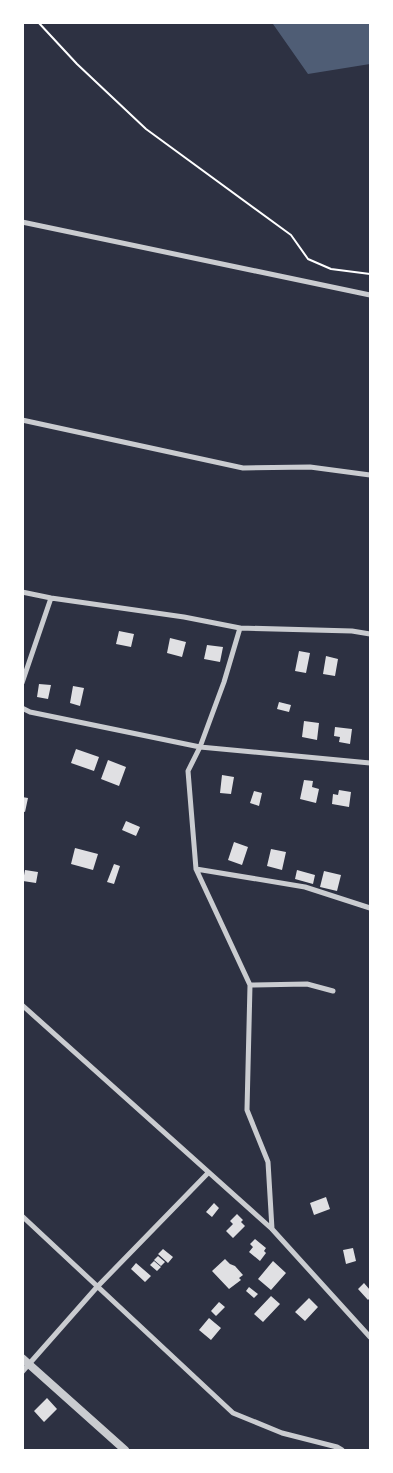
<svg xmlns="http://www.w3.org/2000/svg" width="393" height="1473" viewBox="0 0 393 1473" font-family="Manrope,sans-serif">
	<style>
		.water { fill: #4f5d75 }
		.building { fill: #e0e0e3 }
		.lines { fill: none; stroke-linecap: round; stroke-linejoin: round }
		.path { stroke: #fff; stroke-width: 2 }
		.minor { stroke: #caccd0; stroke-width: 5 }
		.tertiary { stroke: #caccd0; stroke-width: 8 }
	</style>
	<rect width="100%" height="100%" fill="#2d3142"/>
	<path class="water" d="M269,23H370V64L308,74L273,24Z"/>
	<path class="building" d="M119,631L134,634L131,647L116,644Z
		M170,638L186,642L182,657L167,653Z
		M207,645L223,647L220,662L204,659Z
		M299,651L310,653L306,673L295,671Z
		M326,656L338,659L335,676L323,674Z
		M39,684L51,685L48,699L37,697Z
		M73,686L84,688L80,706L70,703Z
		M279,702L291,705L289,712L277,709Z
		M304,721L319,723L317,740L302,737Z
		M335,727L352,729L350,744L339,742L340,737L334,736Z
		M76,749L99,757L94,771L71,763Z
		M108,760L126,767L119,786L101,779Z
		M222,775L234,777L231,794L220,793Z
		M304,780L313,781L312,787L319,789L316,803L300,799Z
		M339,790L351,792L349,807L332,804L333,794L338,795Z
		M254,791L262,793L259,806L250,803Z
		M22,797L28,798L25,812L22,811Z
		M126,821L140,827L136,836L122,830Z
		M234,842L248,847L242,865L228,860Z
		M75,848L98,854L93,870L71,864Z
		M271,849L286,852L282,870L267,866Z
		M114,864L120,866L114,884L107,882Z
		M25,870L38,872L36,883L23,881Z
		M297,870L315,875L313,884L295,879Z
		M324,871L341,875L337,891L320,887Z
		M326,1197L330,1209L314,1215L310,1203Z
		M214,1203L219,1208L212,1217L206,1212Z
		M237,1214L243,1220L241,1222L245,1226L233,1238L226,1231L233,1224L230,1221Z
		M255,1239L266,1248L264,1251L266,1253L260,1261L249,1252L253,1247L250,1244Z
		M353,1248L356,1261L346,1264L343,1250Z
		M163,1249L173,1257L168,1263L158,1254Z
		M158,1256L165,1262L161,1266L154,1260Z
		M225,1259L230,1264L235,1266L243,1275L239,1278L241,1280L229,1289L212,1271Z
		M154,1261L161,1267L157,1271L150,1265Z
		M273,1261L286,1273L271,1290L258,1279Z
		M136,1263L151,1276L145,1282L131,1269Z
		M364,1283L370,1290V1298L368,1300L358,1289Z
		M249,1287L258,1294L254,1298L246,1291Z
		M271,1296L280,1304L263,1322L254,1314Z
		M309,1298L318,1307L305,1321L295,1312Z
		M219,1302L225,1307L216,1316L211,1311Z
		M209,1318L221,1328L211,1340L199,1330Z
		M47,1398L57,1409L44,1422L34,1411Z"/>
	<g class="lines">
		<path class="path" d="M38,22L77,64L146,129L291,235L308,259L331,269L370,274"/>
		<path class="minor" d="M22,222L370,295
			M22,420L243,468L310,467L370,475
			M22,592L51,598L184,617L240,628L352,631L370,634
			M240,628L224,682L200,747L188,771L196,869L250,985L247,1110L268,1162L272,1229
			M22,683L51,598
			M22,708L30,712L200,747L370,763
			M196,869L305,887L370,908
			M250,985L307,984L333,991
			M22,1005L272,1229L370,1337
			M22,1216L233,1413L282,1433L337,1447L342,1450
			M22,1372L97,1287L208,1173"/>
		<path class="tertiary" d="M22,1358L125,1450"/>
	</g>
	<rect width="393" height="1473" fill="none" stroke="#ffffff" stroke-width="48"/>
</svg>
